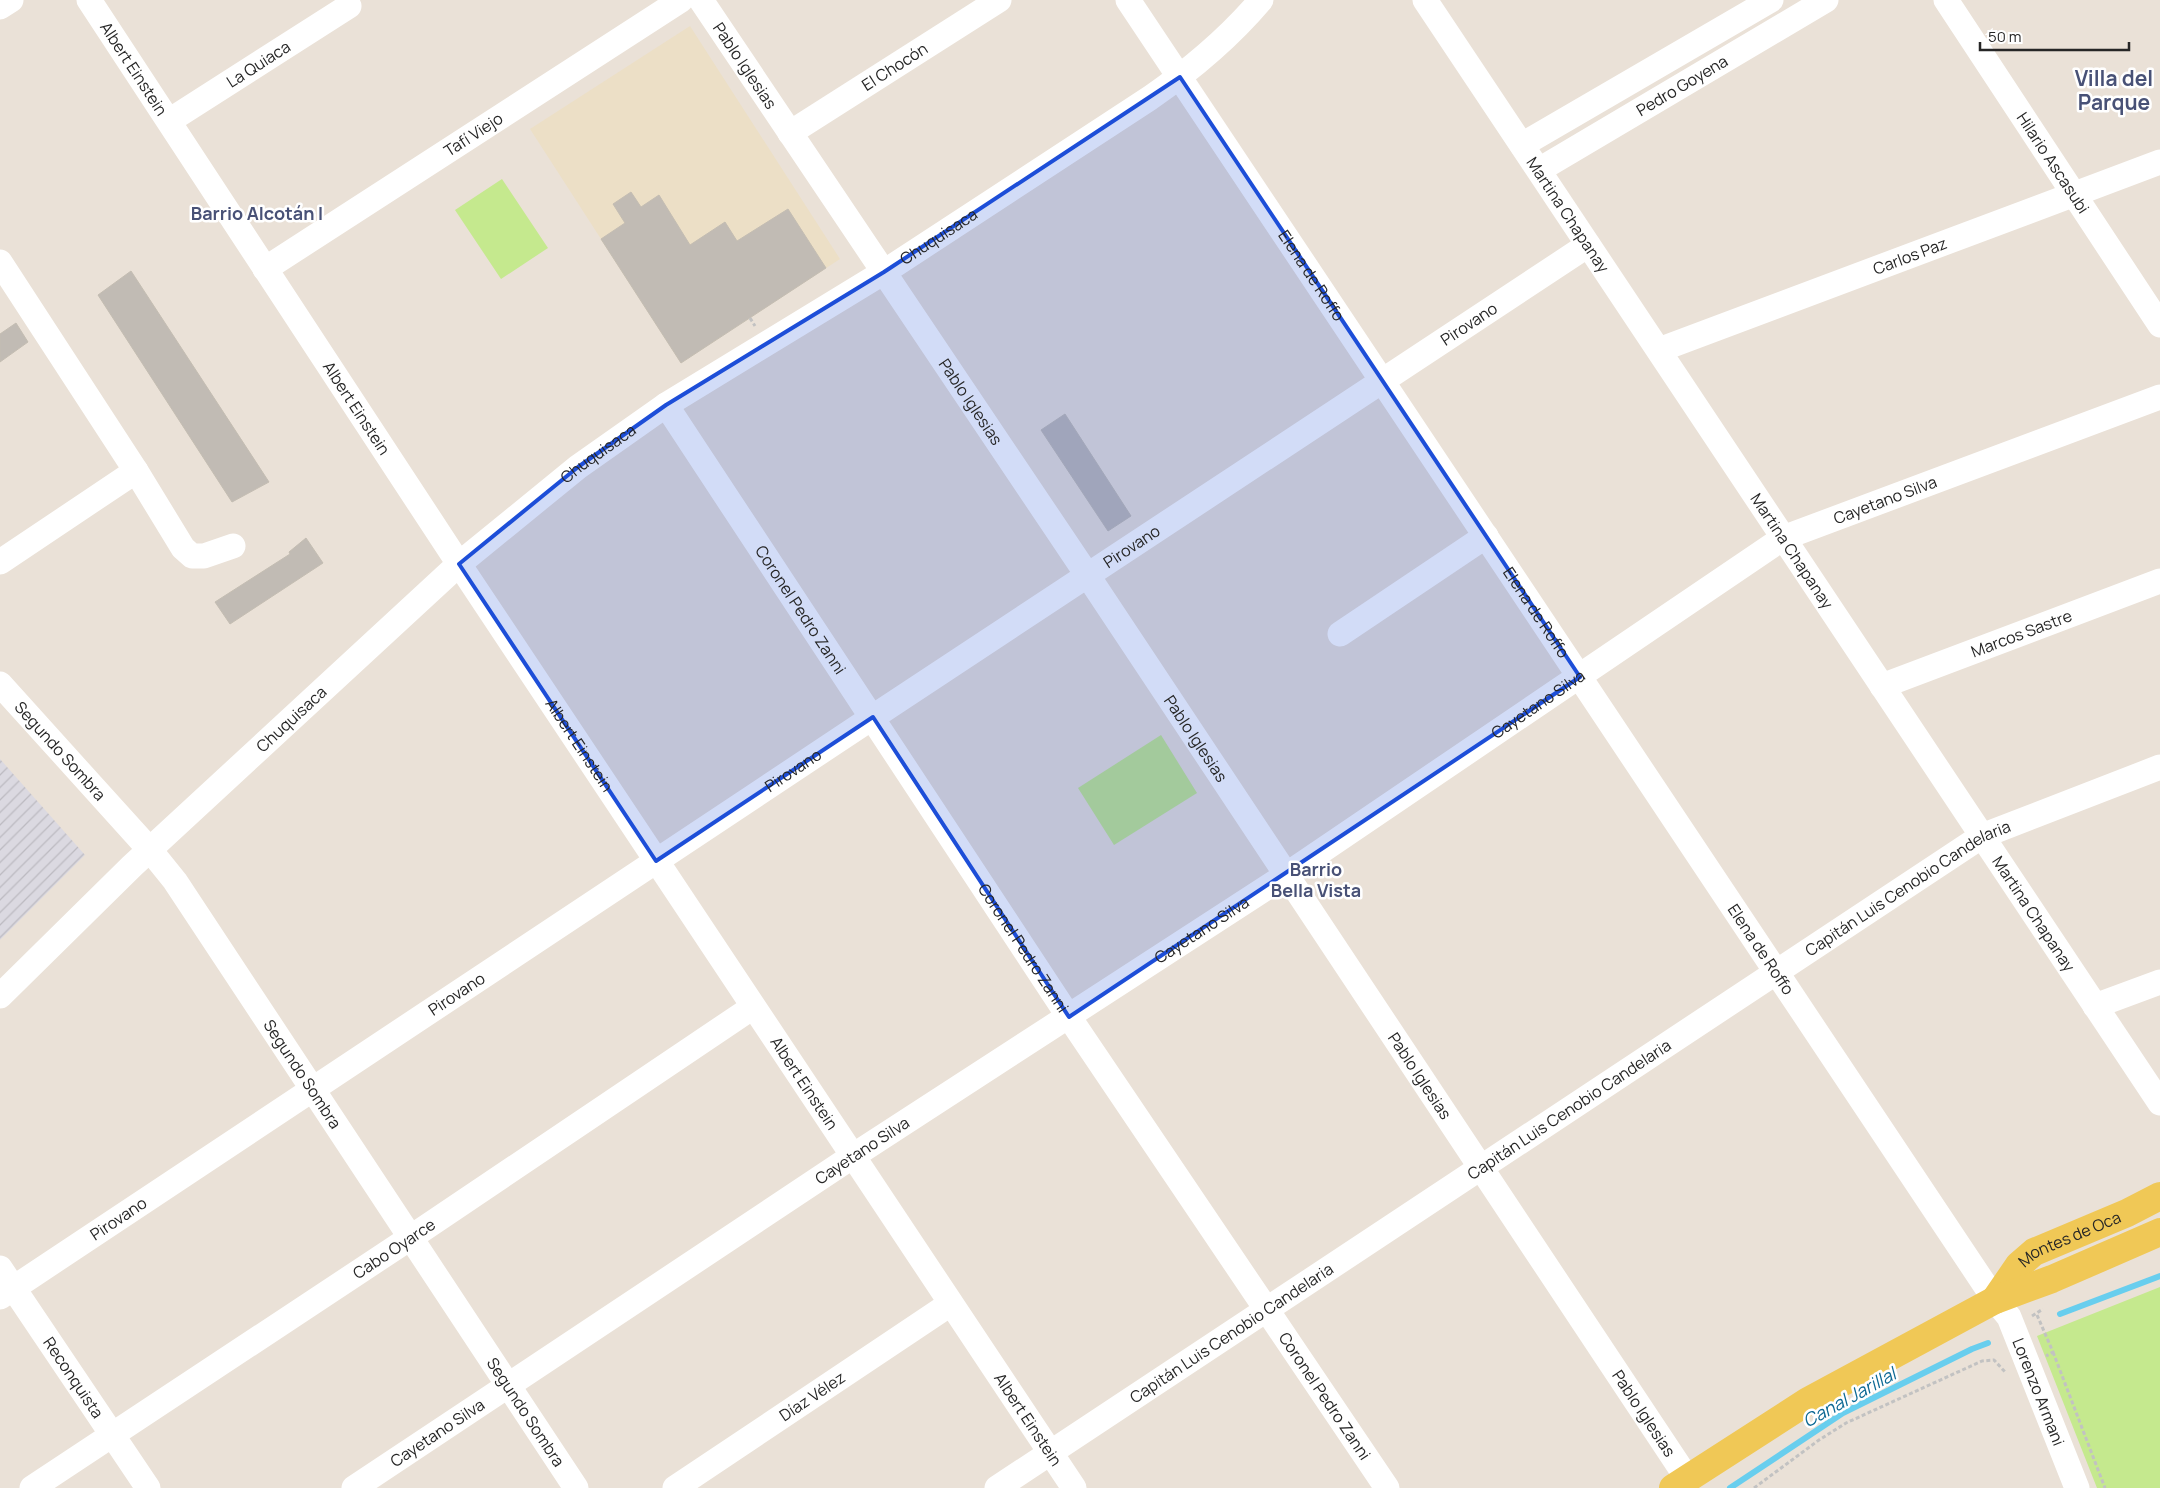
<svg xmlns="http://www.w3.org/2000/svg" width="2160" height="1488" viewBox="0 0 2160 1488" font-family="Manrope,sans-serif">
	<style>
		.industrial { fill: url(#industrial-furrows) }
		.education { fill: #ecdfc6 }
		.pitch { fill: #c5e98e }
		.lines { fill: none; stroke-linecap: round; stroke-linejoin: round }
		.stream { stroke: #68ceee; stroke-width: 6 }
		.building { fill: #c1bbb4; stroke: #c4bdb2 }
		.path { stroke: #c2c2c2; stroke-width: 3; stroke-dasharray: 4 2.5; stroke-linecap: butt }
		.minor { stroke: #fff; stroke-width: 25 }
		.major { stroke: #f0c856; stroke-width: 28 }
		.marked { fill: #1d4ed8; fill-opacity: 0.2; stroke: #1d4ed8; stroke-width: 4; stroke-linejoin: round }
		.labels { text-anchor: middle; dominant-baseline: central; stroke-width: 5; stroke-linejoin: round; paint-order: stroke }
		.street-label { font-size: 16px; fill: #262626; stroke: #fff }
		.neighbourhood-label { font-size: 18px; font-weight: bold; fill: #485176; stroke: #fff }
		.water-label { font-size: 18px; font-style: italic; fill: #0d6994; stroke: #fff }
		.district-label { font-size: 21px; font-weight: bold; fill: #485176; stroke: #fff }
	</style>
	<defs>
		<pattern id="industrial-furrows" width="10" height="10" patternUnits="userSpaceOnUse" patternTransform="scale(1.25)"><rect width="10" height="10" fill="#dbd9e1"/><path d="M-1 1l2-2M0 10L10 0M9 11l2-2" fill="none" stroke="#bcbac1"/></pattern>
	</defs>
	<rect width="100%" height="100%" fill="#eae1d7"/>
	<path class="industrial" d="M0,759L85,855L0,940Z"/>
	<path class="education" d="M690,26L840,259L681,363L530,129Z"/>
	<path class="pitch" d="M502,179L548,248L501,279L455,210Z
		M1161,735L1197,793L1114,845L1078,788Z
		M2160,1287V1488H2097L2037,1336Z"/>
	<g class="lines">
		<path class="stream" d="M2060,1314L2160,1276
			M1730,1488L1843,1413L1972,1349L1988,1343"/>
	</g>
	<path class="building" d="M631,192L641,207L659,195L690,245L725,222L737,241L788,209L826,268L681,363L601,239L625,223L613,204Z
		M131,271L269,482L232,502L98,295Z
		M16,323L28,342L0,362V334Z
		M1065,414L1131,516L1108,531L1041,430Z
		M306,538L323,563L230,624L215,602L290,554L289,552Z"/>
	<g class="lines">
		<path class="path" d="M750,318L755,326
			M2037,1315L2053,1352L2046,1356
			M2032,1316L2043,1309
			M2053,1352L2105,1488
			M1754,1488L1819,1440L1846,1423L1982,1361L1994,1360L2006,1373"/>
		<g class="minor">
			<path id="s1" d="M89,0L459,564L1074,1488"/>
			<path id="s2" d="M701,0L1088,576L1687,1478"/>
			<path id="s3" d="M1128,0L1995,1300L2009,1317L2077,1488"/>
			<path id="s4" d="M1425,0L2160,1103"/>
			<path id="s5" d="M1946,0L2160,325"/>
			<path d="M0,7L11,0"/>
			<path id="s6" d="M169,121L349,6"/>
			<path id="s7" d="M790,133L999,0"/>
			<path d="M1522,145L1771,0"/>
			<path id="s8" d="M1539,170L1826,0"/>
			<path d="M0,262L136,471L183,548L192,556H204L233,546"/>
			<path id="s9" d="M265,269L681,0"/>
			<path id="s10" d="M1659,350L2160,162"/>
			<path id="s11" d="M666,405L1069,1017L1387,1488"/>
			<path d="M0,562L136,471"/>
			<path d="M1340,634L1486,536"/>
			<path id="s12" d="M0,684L150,850L175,881L576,1488"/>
			<path id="s13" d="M1882,686L2160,581"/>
			<path id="s14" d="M0,996L132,866L459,564L578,467L666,405L884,272L1150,98C1192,69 1228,39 1261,0"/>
			<path d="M2095,1006L2160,982"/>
			<path id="s15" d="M0,1268L148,1488"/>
			<path id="s16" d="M0,1297L873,717L1588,245"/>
			<path id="s17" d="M32,1488L410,1238L753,1007"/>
			<path id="s18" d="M354,1488L853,1156L1286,875L1783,538L2160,397"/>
			<path id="s19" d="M675,1488L950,1304"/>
			<path id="s20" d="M997,1488L1982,836L2160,767"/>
		</g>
		<g class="major">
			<path id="s21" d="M1995,1300L2019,1265L2034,1252L2127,1213L2160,1196"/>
			<path d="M1673,1488L1808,1401L1995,1300L2052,1279L2160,1232"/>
		</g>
	</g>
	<path class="marked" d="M1180,77L1580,677L1069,1017L873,717L656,861L459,564L578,467L666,405L884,272Z"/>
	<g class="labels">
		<g class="street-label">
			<text stroke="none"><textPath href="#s6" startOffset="106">La Quiaca</textPath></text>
			<text stroke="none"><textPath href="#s2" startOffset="79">Pablo Iglesias</textPath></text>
			<text stroke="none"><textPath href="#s7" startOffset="124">El Chocón</textPath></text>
			<text stroke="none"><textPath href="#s1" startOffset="82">Albert Einstein</textPath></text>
			<text stroke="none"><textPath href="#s8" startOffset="166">Pedro Goyena</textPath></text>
			<text stroke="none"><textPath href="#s9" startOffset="248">Tafí Viejo</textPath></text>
			<text stroke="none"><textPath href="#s5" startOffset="195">Hilario Ascasubi</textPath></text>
			<text stroke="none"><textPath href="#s4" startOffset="258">Martina Chapanay</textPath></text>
			<text stroke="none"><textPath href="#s14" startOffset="1212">Chuquisaca</textPath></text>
			<text stroke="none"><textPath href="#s10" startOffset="268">Carlos Paz</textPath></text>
			<text stroke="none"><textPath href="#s3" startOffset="331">Elena de Roffo</textPath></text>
			<text stroke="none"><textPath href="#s16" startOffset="1762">Pirovano</textPath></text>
			<text stroke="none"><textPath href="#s2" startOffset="484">Pablo Iglesias</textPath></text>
			<text stroke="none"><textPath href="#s1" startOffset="488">Albert Einstein</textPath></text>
			<text stroke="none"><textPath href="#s14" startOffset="808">Chuquisaca</textPath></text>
			<text stroke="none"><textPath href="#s18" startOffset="1825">Cayetano Silva</textPath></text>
			<text stroke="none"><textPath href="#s16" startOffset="1358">Pirovano</textPath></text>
			<text stroke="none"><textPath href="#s4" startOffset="662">Martina Chapanay</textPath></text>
			<text stroke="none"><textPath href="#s11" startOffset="245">Coronel Pedro Zanni</textPath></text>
			<text stroke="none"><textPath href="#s3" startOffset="736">Elena de Roffo</textPath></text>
			<text stroke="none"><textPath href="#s13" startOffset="149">Marcos Sastre</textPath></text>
			<text stroke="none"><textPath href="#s18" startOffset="1420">Cayetano Silva</textPath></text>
			<text stroke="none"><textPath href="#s14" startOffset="402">Chuquisaca</textPath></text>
			<text stroke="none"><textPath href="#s2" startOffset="889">Pablo Iglesias</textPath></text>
			<text stroke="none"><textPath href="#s1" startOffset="892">Albert Einstein</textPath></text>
			<text stroke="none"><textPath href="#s12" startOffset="90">Segundo Sombra</textPath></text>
			<text stroke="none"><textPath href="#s16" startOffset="952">Pirovano</textPath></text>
			<text stroke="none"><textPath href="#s20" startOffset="1091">Capitán Luis Cenobio Candelaria</textPath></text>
			<text stroke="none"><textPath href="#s4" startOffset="1098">Martina Chapanay</textPath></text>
			<text stroke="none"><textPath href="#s18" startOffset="1015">Cayetano Silva</textPath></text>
			<text stroke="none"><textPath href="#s11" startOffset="650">Coronel Pedro Zanni</textPath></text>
			<text stroke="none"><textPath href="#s3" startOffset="1141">Elena de Roffo</textPath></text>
			<text stroke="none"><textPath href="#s16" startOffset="548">Pirovano</textPath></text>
			<text stroke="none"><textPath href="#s12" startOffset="495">Segundo Sombra</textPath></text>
			<text stroke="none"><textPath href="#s2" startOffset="1294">Pablo Iglesias</textPath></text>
			<text stroke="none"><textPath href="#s1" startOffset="1298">Albert Einstein</textPath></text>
			<text stroke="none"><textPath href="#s20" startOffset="686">Capitán Luis Cenobio Candelaria</textPath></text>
			<text stroke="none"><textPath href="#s18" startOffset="610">Cayetano Silva</textPath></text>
			<text stroke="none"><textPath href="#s16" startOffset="142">Pirovano</textPath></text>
			<text stroke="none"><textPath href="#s21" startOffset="100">Montes de Oca</textPath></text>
			<text stroke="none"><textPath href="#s17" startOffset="434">Cabo Oyarce</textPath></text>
			<text stroke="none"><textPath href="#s20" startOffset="281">Capitán Luis Cenobio Candelaria</textPath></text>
			<text stroke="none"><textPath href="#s15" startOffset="132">Reconquista</textPath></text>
			<text stroke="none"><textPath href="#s3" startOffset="1665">Lorenzo Armani</textPath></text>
			<text stroke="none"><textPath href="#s19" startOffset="165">Díaz Vélez</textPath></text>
			<text stroke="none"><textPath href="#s11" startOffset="1190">Coronel Pedro Zanni</textPath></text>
			<text stroke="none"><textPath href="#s12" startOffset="900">Segundo Sombra</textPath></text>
			<text stroke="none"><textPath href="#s2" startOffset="1699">Pablo Iglesias</textPath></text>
			<text stroke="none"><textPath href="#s1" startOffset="1702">Albert Einstein</textPath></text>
			<text stroke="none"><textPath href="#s18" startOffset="100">Cayetano Silva</textPath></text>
		</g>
		<g class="neighbourhood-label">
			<text x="257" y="213">Barrio Alcotán I</text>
			<text x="1316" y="869">Barrio<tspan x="1316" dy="21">Bella Vista</tspan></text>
		</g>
		<g class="water-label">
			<text transform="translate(1849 1397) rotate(-29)">Canal Jarillal</text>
		</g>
		<g class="district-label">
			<text x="2114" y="78">Villa del<tspan x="2114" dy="24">Parque</tspan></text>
		</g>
	</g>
	<path d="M1980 42v8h149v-8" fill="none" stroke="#262626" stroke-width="2.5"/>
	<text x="1988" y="42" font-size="15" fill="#262626" stroke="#ffffff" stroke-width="4" paint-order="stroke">50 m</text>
</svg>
